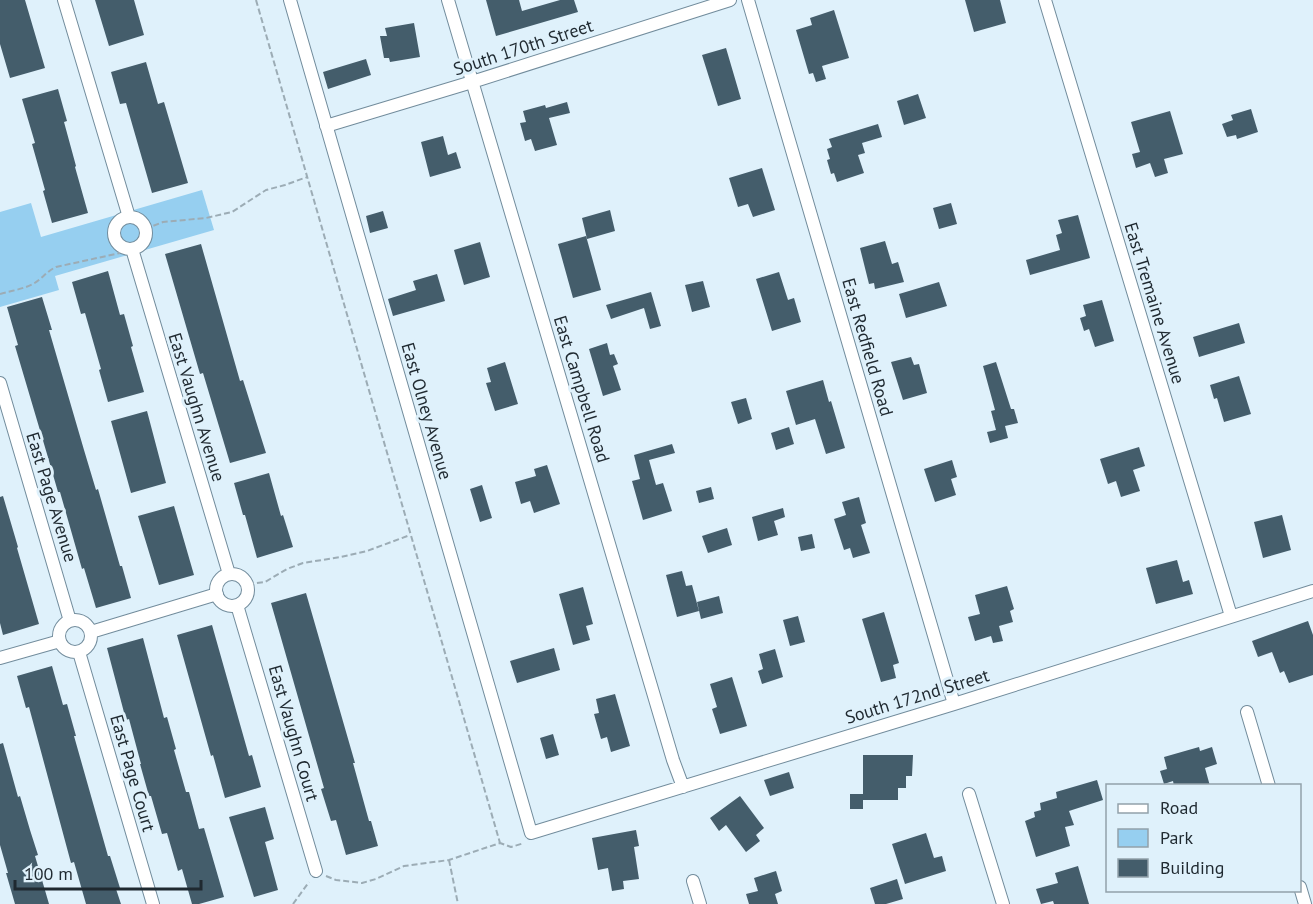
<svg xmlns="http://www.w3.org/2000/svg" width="1313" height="904" viewBox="0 0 1313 904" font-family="'PT Sans',sans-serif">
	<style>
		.green { fill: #96cff0 }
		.building { fill: #445d6b }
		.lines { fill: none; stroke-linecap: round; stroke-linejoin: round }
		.minor-casing { stroke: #728c9c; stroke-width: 14 }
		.path { stroke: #9cacb5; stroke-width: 2; stroke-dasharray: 6 3; stroke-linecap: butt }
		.minor { stroke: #fff; stroke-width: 12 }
		.labels { text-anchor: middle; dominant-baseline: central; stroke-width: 6; stroke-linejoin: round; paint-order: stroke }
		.street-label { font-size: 18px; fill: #1f2930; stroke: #dff1fb }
	</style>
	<rect width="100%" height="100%" fill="#dff1fb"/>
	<path class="green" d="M202,190L214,230L55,276L59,290L0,307V212L31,203L41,237Z"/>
	<path class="building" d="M0,0H25L45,68L10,78L0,44Z
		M95,0H134L144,35L109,46Z
		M486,0H519L522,11L560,0H574L578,12L496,36Z
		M965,0H1000L1006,23L974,32Z
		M834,10L849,58L822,66L826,79L816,82L813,73L809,74L796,30L812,25L810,18Z
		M414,23L420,57L390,62L389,58H384L380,36H387L385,28Z
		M726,48L741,99L718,106L702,55Z
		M366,59L371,75L328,89L323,72Z
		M146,62L158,104L164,102L188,183L152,193L126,103L120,104L111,72Z
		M58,89L67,121L64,122L76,166L75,167L88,213L52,223L43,191L45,190L32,144L35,143L22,99Z
		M918,94L926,118L904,125L897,101Z
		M567,102L570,113L549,118L557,145L535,151L531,139L525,141L520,123L526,122L523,111L545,105L546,108Z
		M1251,109L1258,132L1237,139L1236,135L1227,137L1222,124L1233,120L1231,115Z
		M1170,111L1183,154L1164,159L1168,173L1155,177L1150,163L1136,168L1132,154L1140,152L1131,122Z
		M878,124L882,137L862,143L865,153L858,155L864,173L837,182L834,173L831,174L827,160L830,159L827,149L832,147L829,139Z
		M443,136L448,155L456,152L461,168L430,177L421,142Z
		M762,168L775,210L753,217L748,204L738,207L729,178Z
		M951,203L957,224L939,229L933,208Z
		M610,210L615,231L587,239L582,218Z
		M383,211L388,228L370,233L366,216Z
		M1078,215L1090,258L1030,275L1026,260L1060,250L1056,235L1062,233L1058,220Z
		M586,236L601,290L573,298L558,244Z
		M885,241L892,264L898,262L904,282L875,289L874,283L869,284L860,248Z
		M480,242L490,277L464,285L454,250Z
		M201,244L240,381L243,380L266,453L230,463L203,373L200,374L165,254Z
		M108,271L120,315L124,314L133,346L131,347L144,392L108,402L99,370L101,369L85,313L81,314L72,282Z
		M779,272L788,300L794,298L801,322L772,331L756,279Z
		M437,274L445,301L393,316L388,299L416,290L413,281Z
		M703,281L710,307L692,312L685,285Z
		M939,282L947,306L906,318L899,294Z
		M651,292L661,326L650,329L644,308L611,319L606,305Z
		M42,297L52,330H49L84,450L96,490L98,489L120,566H122L131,598L96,608L84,568L82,569L60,492H58L47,454L15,346L18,345L7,307Z
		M1102,300L1114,341L1095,347L1089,329L1084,331L1080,318L1086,316L1083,305Z
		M1239,323L1245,343L1199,357L1193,337Z
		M607,343L610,355L614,354L618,364L613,366L621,390L603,396L589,349Z
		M911,357L914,365L919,364L927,393L903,400L891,362Z
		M505,362L518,404L495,411L486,383L491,382L487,368Z
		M996,362L1011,409H1014L1018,423L1005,426L1008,438L990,443L987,432L996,430L991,411L995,410L983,366Z
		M1239,376L1251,414L1224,422L1217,398L1214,399L1210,385Z
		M823,380L829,402L831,401L845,448L826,454L815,419L796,425L786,391Z
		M746,398L752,419L738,424L731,402Z
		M147,411L166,483L131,493L111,421Z
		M789,427L794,444L776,450L771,433Z
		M672,444L675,453L649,460L656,485L663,483L672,511L643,520L632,481L640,479L634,455Z
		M1139,447L1145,466L1133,470L1140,491L1121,497L1116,481L1108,484L1100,459Z
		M952,460L957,477L951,479L956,495L935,502L924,469Z
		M547,465L560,504L534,513L530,501L521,504L515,482L536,476L534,469Z
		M269,473L281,516L283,515L293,547L257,558L245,515H243L234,483Z
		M482,485L492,518L480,522L470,489Z
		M711,487L714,499L699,503L696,491Z
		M3,496L18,547L17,548L39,624L3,635L0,623V497Z
		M859,497L866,523L861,525L870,553L853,558L850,548L844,550L834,519L846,515L842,502Z
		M174,506L194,575L159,585L138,516Z
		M783,508L785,517L774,521L778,535L758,541L752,517Z
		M1282,515L1291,550L1263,558L1254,522Z
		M727,528L732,545L708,553L702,536Z
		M812,534L815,548L801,551L798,537Z
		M1177,560L1183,582L1189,580L1193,594L1156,604L1146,568Z
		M682,571L686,586L692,585L699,611L677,617L666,575Z
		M1007,586L1014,609L1010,611L1013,622L999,626L1003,641L993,643L991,636L975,641L968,617L980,614L975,595Z
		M583,587L593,624L586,626L590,640L573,645L559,594Z
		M306,593L355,763H353L369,821H371L378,846L346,855L336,820L331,821L321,789L324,788L271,603Z
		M719,596L723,613L701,619L697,602Z
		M884,612L899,663L893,665L896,678L881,682L862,619Z
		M798,616L805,642L790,646L783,620Z
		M1308,621L1313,635V675L1289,683L1284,671L1280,673L1272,652L1258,657L1252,641Z
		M212,625L249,756L252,755L261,787L225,798L213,755L211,756L177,635Z
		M143,638L164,718L167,717L176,749L174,750L186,792H189L199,829L204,828L224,897L199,904H192L182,869L178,871L167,833L162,834L151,796H149L140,764H141L129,719L126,720L107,648Z
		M554,648L560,670L517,683L510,661Z
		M775,649L783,677L762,684L758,671L763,669L759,654Z
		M52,666L63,705L67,704L76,736H74L108,856H110L120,888L116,889L121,904H86L74,862L71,863L29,707L26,708L17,676Z
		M732,677L747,726L720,734L712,709L717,707L710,684Z
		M615,694L630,746L611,752L607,737L601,739L594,714L599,713L596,699Z
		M553,734L559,755L546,759L540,738Z
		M3,743L18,797L20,796L30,830L38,855L35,856L49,904H15L6,873H8L0,845V744Z
		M1199,747L1200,751L1212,747L1217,764L1205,768L1210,786H1174L1173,781L1164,784L1160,771L1167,769L1164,757Z
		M863,755H913L912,776H906V788H898V800H863Z
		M789,772L794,788L770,796L764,780Z
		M1097,780L1103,800L1069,811L1074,825L1065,827L1070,846L1036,857L1025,821L1035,817L1034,812L1041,810L1040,803L1057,798L1056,792Z
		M850,794H863V809H850Z
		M740,796L764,828L756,835L760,841L746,852L726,825L719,831L710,818Z
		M265,807L274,839L265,842L278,890L254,897L229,817Z
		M636,830L639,846L634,847L639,879L623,881L624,889L612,891L608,868L598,870L592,838Z
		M926,833L934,858L942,856L946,871L905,884L892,844Z
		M1078,866L1089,904H1054L1053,901L1041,904L1036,889L1058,883L1055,873Z
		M776,871L782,891L775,894L778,904H749L746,894L758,891L754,878Z
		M897,879L903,899L886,904H875L870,888Z"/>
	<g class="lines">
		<g class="minor-casing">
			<path id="minor" d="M64,0L129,217
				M290,0L531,833L954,704L1313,591
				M448,0L673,760L683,787
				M748,0L954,704
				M1045,0L1231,616
				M326,126L472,82L730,0
				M114 233a16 16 0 1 1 32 0a16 16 0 1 1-32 0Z
				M132,249L229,574
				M0,383L70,621
				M216 590a16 16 0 1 1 32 0a16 16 0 1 1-32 0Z
				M237,605L316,871
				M59 636a16 16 0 1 1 32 0a16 16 0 1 1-32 0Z
				M91,632L217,594
				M79,652L153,904
				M0,658L60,641
				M1247,712L1269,786
				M969,794L1003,904
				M693,881L700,904
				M1300,887L1305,904"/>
		</g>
		<path class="path" d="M256,0L500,843
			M145,229L163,222L206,218L232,212L266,190L285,185L307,177
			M0,294C11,291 23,289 33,284C42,279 47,271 56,267L120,253
			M248,584L265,582L287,569L303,563L341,557L367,551L410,535
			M449,860L458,904
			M326,876L336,880L362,883L376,879L404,866L449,860L500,843L511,847L524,843
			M293,904L309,882"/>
		<use href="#minor" class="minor"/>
	</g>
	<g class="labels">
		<g class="street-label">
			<text transform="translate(523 47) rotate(-18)">South 170th Street</text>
			<text transform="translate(1155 303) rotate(73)">East Tremaine Avenue</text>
			<text transform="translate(868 347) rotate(74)">East Redfield Road</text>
			<text transform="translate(582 389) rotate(73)">East Campbell Road</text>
			<text transform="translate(197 407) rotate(73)">East Vaughn Avenue</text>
			<text transform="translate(427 411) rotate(74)">East Olney Avenue</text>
			<text transform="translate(52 497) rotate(73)">East Page Avenue</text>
			<text transform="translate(917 696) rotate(-17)">South 172nd Street</text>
			<text transform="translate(294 733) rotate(74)">East Vaughn Court</text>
			<text transform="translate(133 773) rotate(74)">East Page Court</text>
		</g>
	</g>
	<rect x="1106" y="784" width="195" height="108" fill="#dff1fb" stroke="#92a1aa" stroke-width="1.5"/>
	<rect x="1118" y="804" width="30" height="9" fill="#ffffff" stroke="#92a1aa" stroke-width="1.5"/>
	<text x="1160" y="814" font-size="18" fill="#1f2930">Road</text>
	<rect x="1118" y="829" width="30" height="18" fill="#96cff0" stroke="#92a1aa" stroke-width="1.5"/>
	<text x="1160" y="844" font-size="18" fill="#1f2930">Park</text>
	<rect x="1118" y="859" width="30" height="18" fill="#445d6b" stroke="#92a1aa" stroke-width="1.5"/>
	<text x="1160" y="874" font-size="18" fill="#1f2930">Building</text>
	<path d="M15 880v9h186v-9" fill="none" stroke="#1f2930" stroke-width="3"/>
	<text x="24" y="880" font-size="18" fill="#1f2930" stroke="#dff1fb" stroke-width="4.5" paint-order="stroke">100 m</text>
</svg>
